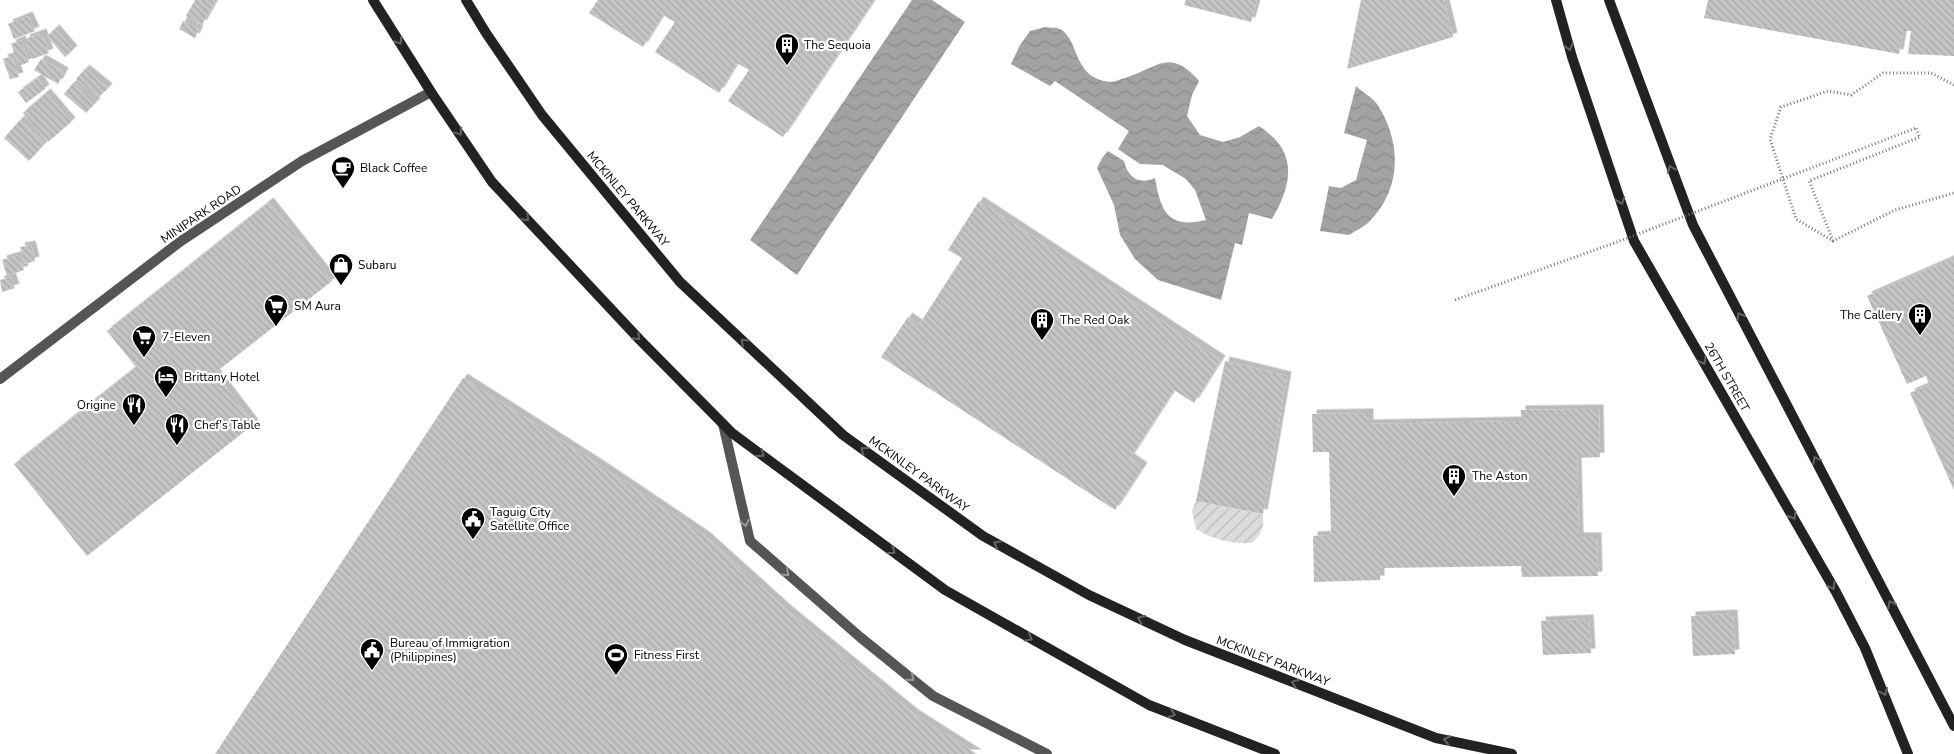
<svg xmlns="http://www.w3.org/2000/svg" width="1954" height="754" viewBox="0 0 1954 754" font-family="'Nunito Sans',sans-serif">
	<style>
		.garden { fill: url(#garden-furrows) }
		.water { fill: url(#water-waves) }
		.building { fill: url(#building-back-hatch); filter: url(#shadow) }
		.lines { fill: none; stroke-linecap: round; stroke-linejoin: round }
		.path { stroke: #777; stroke-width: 3; stroke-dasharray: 1 2.5; stroke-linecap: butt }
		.lane { stroke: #555; stroke-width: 10 }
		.street { stroke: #555; stroke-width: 10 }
		.secondary { stroke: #222; stroke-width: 10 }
		.path-bridge { stroke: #777; stroke-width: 3; stroke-dasharray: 1 2.5; stroke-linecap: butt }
		.oneway { stroke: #646464 }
		.oneway2 { stroke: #999 }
		.labels { text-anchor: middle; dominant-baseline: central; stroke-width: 4.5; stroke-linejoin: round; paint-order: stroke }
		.poi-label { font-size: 12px; fill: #000; stroke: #fff; text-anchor: start }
		.street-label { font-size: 12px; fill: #000; stroke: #fff }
	</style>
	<defs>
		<pattern id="garden-furrows" width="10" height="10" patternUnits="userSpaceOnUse" patternTransform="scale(1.25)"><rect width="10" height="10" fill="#dcdcdc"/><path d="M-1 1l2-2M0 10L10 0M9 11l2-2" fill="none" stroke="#bbb"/></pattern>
		<pattern id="water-waves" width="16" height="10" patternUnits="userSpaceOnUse" patternTransform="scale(1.25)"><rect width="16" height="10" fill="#a3a3a3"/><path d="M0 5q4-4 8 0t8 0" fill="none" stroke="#8b8b8b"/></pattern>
		<pattern id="building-back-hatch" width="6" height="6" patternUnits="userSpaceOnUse" patternTransform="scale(1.25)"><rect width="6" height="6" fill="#c4c4c4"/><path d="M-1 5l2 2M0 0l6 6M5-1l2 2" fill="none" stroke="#a7a7a7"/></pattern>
		<filter id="shadow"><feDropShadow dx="4.5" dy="-4.5" stdDeviation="0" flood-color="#0004"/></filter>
	</defs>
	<rect width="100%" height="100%" fill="#fff"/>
	<path class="garden" d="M1196,501L1263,514C1264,528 1262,533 1252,543C1233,544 1213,540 1196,529L1192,511Z"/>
	<path class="water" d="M912,0H932L965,22L797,275L750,240Z
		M1045,27C1050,28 1056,27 1060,29C1080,40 1072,78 1110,82C1115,82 1120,79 1125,78C1158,68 1169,47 1199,81L1192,95L1187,116L1200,135L1223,142L1240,137L1259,126C1266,131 1274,137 1279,144C1297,168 1285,197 1272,219L1249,213L1242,245L1235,243L1221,300L1158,280L1135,259L1120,235L1114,205L1097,168L1102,158L1108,151L1124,161C1128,178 1139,185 1155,178C1161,212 1168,229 1206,220L1195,190L1186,179L1163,165L1140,164L1118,149L1129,131L1055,81L1050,86L1011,64L1020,45L1030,31Z
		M1356,86C1362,92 1372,97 1377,104C1402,142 1402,189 1369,222C1364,227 1355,231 1349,235L1320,231L1329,186L1341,188L1356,180L1367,140L1344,133Z"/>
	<path class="building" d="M195,0H212L215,2L202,25L186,16Z
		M598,0H874L783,137L728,101L749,70L737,63L719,93L655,52L675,22L663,15L643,47L589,13Z
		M1186,0H1257L1251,22L1184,5Z
		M1361,0H1444L1453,37L1347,69Z
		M1708,0H1954V56L1908,54L1911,31H1903L1899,54L1704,18Z
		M28,16L35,31L14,39L8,24Z
		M183,21L199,29L195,38L179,29Z
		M55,29L73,50L65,57L47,36Z
		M42,33L49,53L32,59L25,39Z
		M21,40L29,62L19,66L11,44Z
		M12,56L19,77L10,79L3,59Z
		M41,59L64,72L58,84L34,70Z
		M85,69L108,88L99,97L76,79Z
		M38,78L45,89L26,103L18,92Z
		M74,82L96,102L86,113L64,94Z
		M46,93L71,122L48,142L23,113Z
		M20,120L45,143L29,161L4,138Z
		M979,201L1221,360L1194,403L1174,390L1130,458L1143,467L1115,510L881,357L908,317L919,325L962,258L948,250Z
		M269,202L332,281L215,373L254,424L87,556L14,464L136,367L107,331Z
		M31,245L35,261L25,264L20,247Z
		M19,255L24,270L7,276L2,260Z
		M1954,258V490L1910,393L1929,385L1926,376L1907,384L1867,296Z
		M11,277L15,288L2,292L0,280Z
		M1225,361L1287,376L1263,514L1196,501Z
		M463,378L601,466L705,536L787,610L914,714L977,754H215Z
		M1599,409L1600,457L1577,458L1579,537H1597L1598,576L1522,577L1521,566L1380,568V580L1314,582L1313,536L1331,535L1329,452H1313L1312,414L1369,413V424L1521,421V410Z
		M1733,614L1735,654L1693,656L1691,616Z
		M1589,619L1591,653L1543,655L1541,621Z"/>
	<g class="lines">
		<path class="path" d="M1954,85L1931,73H1883L1851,95L1828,91L1781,107L1770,139L1796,219L1833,241L1895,210L1954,193
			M1833,241L1809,181L1920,137L1916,128"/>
		<path class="lane" d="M723,424L750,541L860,637L933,696L1047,754"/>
		<path class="street" d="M0,379L181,241L302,161L431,92"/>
		<path class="secondary" d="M373,0L431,92L492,182L640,340L732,433L945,590L1149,705L1275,754
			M466,0L486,33L542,115L680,282L843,435L983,536L1089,595L1185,640L1436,738L1512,754
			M1556,0L1572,57L1634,241L1836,592L1865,648L1908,754
			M1609,0L1693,225L1954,726"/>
		<path class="path-bridge" d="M1455,300L1617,242L1916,128"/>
	</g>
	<defs><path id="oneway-chevron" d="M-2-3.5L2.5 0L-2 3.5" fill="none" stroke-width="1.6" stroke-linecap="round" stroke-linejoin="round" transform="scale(1.25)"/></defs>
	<g class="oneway">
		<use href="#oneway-chevron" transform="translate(399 41) rotate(57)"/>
		<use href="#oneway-chevron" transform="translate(1569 47) rotate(75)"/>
		<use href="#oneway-chevron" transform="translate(459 132) rotate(56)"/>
		<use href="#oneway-chevron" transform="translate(1671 169) rotate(-111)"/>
		<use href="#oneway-chevron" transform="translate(1621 201) rotate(71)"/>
		<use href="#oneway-chevron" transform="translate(526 218) rotate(47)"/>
		<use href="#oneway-chevron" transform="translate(1740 316) rotate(-118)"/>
		<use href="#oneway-chevron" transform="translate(637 337) rotate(47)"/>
		<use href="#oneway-chevron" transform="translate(744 342) rotate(-137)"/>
		<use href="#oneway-chevron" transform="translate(1703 361) rotate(60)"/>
		<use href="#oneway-chevron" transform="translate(864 450) rotate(-144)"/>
		<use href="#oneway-chevron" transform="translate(761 454) rotate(37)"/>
		<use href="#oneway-chevron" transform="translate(1816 460) rotate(-118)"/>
		<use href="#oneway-chevron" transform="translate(1793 516) rotate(60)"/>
		<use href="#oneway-chevron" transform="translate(997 544) rotate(-151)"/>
		<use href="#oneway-chevron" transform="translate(892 551) rotate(37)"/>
		<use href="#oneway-chevron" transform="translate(1832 586) rotate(61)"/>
		<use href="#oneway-chevron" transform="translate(1891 604) rotate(-117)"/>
		<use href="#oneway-chevron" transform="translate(1141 619) rotate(-155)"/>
		<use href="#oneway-chevron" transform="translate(1029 638) rotate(29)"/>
		<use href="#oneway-chevron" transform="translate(1295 683) rotate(-159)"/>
		<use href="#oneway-chevron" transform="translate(1884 692) rotate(67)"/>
		<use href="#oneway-chevron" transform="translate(1172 714) rotate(21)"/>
		<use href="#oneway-chevron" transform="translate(1447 740) rotate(-168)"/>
	</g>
	<g class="oneway2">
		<use href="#oneway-chevron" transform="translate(745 523) rotate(77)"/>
		<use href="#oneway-chevron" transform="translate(786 573) rotate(41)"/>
		<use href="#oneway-chevron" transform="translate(911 678) rotate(39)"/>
	</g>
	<defs>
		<g id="building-pin" transform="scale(1.25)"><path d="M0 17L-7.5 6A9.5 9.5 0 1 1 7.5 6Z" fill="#000" stroke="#fff"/><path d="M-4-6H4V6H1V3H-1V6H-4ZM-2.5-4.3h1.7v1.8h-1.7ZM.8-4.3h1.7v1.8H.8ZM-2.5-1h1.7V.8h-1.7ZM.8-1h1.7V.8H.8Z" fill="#fff"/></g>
		<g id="cafe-pin" transform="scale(1.25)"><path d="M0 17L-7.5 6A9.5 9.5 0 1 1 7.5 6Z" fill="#000" stroke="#fff"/><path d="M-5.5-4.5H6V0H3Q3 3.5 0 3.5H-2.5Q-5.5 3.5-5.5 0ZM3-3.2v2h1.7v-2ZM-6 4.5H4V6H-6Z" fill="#fff"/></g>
		<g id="shop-pin" transform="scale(1.25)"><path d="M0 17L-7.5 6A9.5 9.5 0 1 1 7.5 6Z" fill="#000" stroke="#fff"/><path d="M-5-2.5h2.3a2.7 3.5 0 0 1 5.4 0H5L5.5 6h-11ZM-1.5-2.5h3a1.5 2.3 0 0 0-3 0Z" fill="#fff"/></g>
		<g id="supermarket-pin" transform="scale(1.25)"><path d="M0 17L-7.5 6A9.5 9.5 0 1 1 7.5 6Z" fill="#000" stroke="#fff"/><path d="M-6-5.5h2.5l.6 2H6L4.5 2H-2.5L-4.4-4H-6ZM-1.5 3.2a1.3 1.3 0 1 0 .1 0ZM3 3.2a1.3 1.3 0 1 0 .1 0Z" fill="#fff"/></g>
		<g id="hotel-pin" transform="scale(1.25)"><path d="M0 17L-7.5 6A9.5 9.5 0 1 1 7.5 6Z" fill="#000" stroke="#fff"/><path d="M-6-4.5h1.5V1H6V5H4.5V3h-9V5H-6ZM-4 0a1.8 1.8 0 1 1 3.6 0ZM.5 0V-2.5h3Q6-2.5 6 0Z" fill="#fff"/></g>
		<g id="restaurant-pin" transform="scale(1.25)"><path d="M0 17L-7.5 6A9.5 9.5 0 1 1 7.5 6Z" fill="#000" stroke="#fff"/><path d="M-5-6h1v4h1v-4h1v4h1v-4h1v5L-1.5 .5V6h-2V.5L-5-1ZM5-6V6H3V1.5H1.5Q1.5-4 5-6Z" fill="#fff"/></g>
		<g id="civic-pin" transform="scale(1.25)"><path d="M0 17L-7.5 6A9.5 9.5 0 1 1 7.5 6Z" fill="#000" stroke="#fff"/><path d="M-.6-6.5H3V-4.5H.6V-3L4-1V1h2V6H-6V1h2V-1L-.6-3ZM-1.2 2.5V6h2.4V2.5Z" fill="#fff"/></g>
		<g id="stadium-pin" transform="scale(1.25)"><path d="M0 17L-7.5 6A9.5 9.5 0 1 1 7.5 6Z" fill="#000" stroke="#fff"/><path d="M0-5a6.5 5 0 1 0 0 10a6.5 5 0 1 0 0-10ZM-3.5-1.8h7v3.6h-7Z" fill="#fff"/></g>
	</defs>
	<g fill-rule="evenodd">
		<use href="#building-pin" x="787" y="45"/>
		<use href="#cafe-pin" x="343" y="168"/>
		<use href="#shop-pin" x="341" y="265"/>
		<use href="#supermarket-pin" x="276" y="306"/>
		<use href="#building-pin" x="1920" y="315"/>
		<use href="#building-pin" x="1042" y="320"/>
		<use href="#supermarket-pin" x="144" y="337"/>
		<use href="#hotel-pin" x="166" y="377"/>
		<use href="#restaurant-pin" x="134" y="405"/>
		<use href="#restaurant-pin" x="177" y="425"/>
		<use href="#building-pin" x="1454" y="476"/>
		<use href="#civic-pin" x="473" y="519"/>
		<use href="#civic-pin" x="372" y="650"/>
		<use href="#stadium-pin" x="616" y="655"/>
	</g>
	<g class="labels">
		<g class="poi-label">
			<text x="804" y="45">The Sequoia</text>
			<text x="360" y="168">Black Coffee</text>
			<text x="358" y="265">Subaru</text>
			<text x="294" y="306">SM Aura</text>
			<text x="1902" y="315" text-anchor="end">The Callery</text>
			<text x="1060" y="320">The Red Oak</text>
			<text x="162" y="337">7-Eleven</text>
			<text x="184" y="377">Brittany Hotel</text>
			<text x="116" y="405" text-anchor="end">Origine</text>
			<text x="194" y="425">Chef's Table</text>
			<text x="1472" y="476">The Aston</text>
			<text x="490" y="512">Taguig City<tspan x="490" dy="14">Satellite Office</tspan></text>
			<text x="390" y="643">Bureau of Immigration<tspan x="390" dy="14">(Philippines)</tspan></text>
			<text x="634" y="655">Fitness First</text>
		</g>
		<g class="street-label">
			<text transform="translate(628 199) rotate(50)">MCKINLEY PARKWAY</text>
			<text transform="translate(201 214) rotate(-34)">MINIPARK ROAD</text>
			<text transform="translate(1727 377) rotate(60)">26TH STREET</text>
			<text transform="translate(919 474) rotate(36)">MCKINLEY PARKWAY</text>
			<text transform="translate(1273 661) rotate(21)">MCKINLEY PARKWAY</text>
		</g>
	</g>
</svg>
